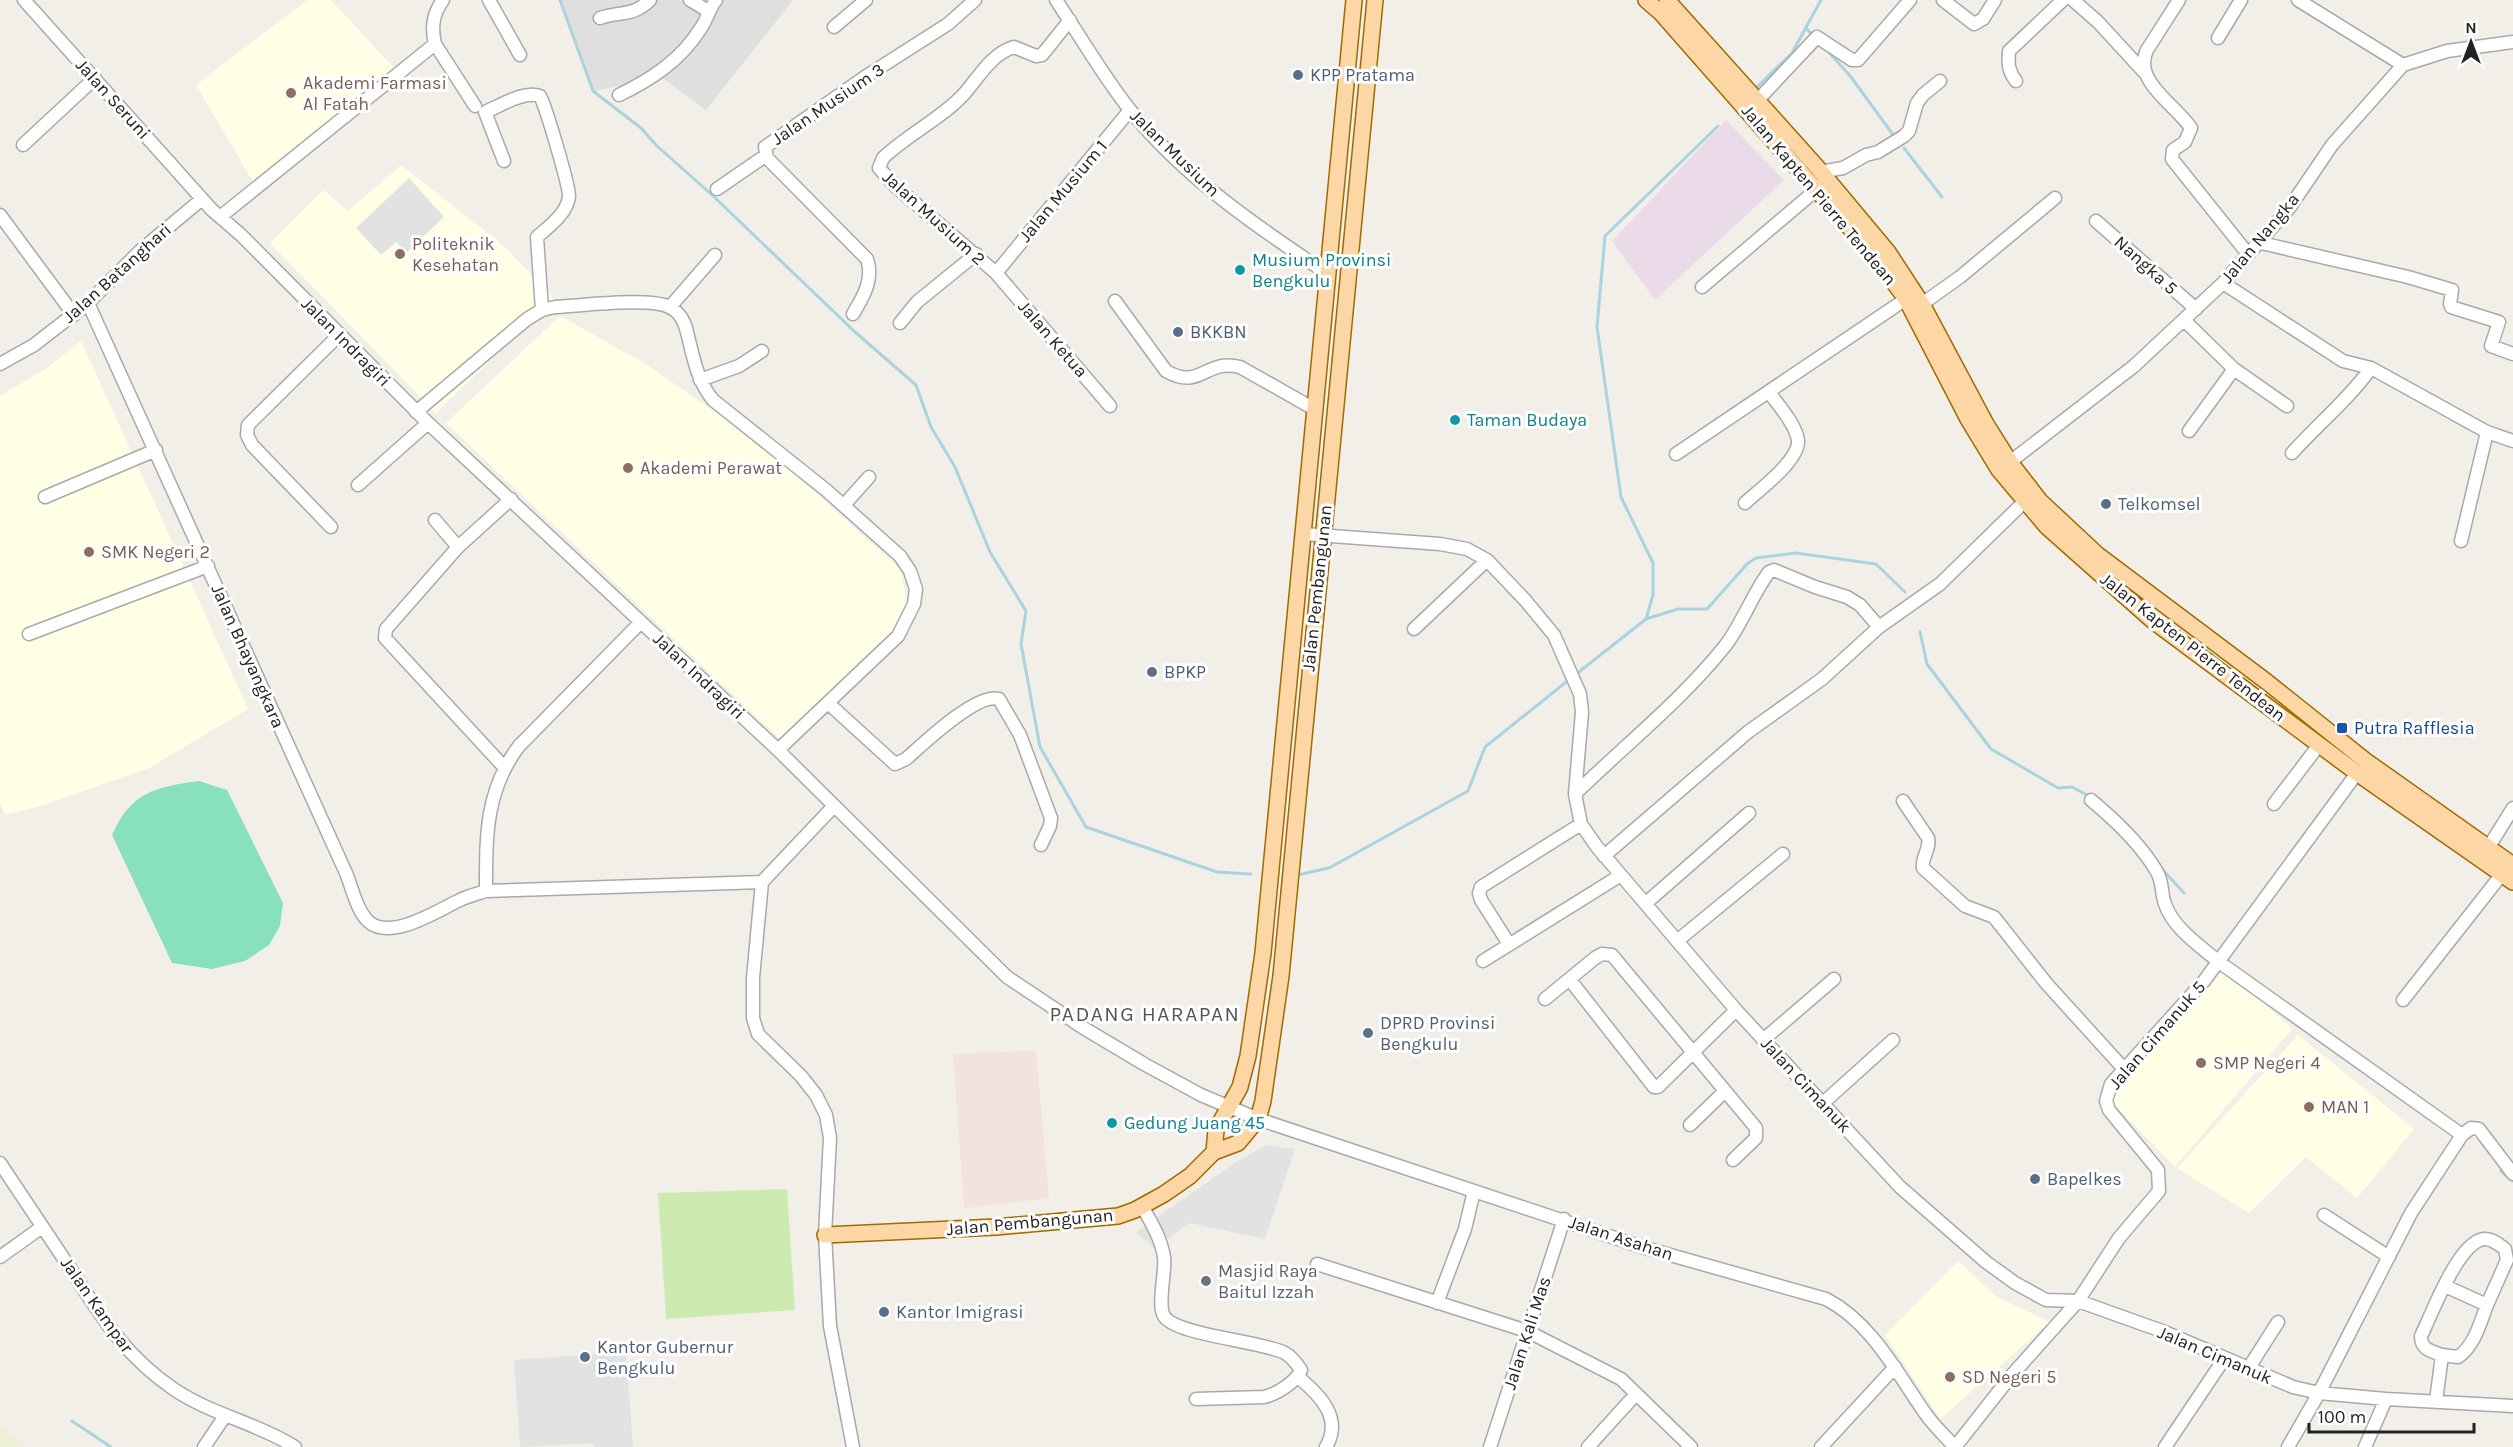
<svg xmlns="http://www.w3.org/2000/svg" width="2513" height="1447" viewBox="0 0 2513 1447" font-family="Karla,sans-serif">
	<style>
		.residential { fill: #e0dfdf }
		.industrial { fill: #ebdbe8 }
		.education { fill: #ffffe5 }
		.military { fill: #f3e3dd }
		.farmland { fill: #eef0d5 }
		.grass { fill: #cdebb0 }
		.pitch { fill: #88e0be }
		.parking { fill: #e2e2e2 }
		.lines { fill: none; stroke-linecap: round; stroke-linejoin: round }
		.stream { stroke: #aad3df; stroke-width: 3 }
		.minor-casing { stroke: #a9a9a9; stroke-width: 15 }
		.major-casing { stroke: #a06b00; stroke-width: 18 }
		.minor { stroke: #fff; stroke-width: 12 }
		.major { stroke: #fcd6a4; stroke-width: 15 }
		.service-dot { fill: #5c6f8a; stroke: #fff; stroke-width: 2 }
		.education-dot { fill: #8d6e63; stroke: #fff; stroke-width: 2 }
		.culture-dot { fill: #0f9aa8; stroke: #fff; stroke-width: 2 }
		.transit-dot { fill: #1a4fb4; stroke: #fff; stroke-width: 2 }
		.worship-dot { fill: #6b7280; stroke: #fff; stroke-width: 2 }
		.labels { text-anchor: middle; dominant-baseline: central; stroke-width: 6; stroke-linejoin: round; paint-order: stroke }
		.service-label { font-size: 18px; fill: #4e5e75; stroke: #fff; text-anchor: start }
		.education-label { font-size: 18px; fill: #785e54; stroke: #fff; text-anchor: start }
		.street-label { font-size: 18px; fill: #222; stroke: #fff }
		.culture-label { font-size: 18px; fill: #0d838f; stroke: #fff; text-anchor: start }
		.transit-label { font-size: 18px; fill: #164399; stroke: #fff; text-anchor: start }
		.worship-label { font-size: 18px; fill: #5b616d; stroke: #fff; text-anchor: start }
		.quarter-label { font-size: 21px; letter-spacing: 1.5px; fill: #555; stroke: #fff }
	</style>
	<rect width="100%" height="100%" fill="#f2efe9"/>
	<path class="residential" d="M559,0H793L706,110L657,74L639,82L594,91Z"/>
	<path class="industrial" d="M1726,120L1784,180L1655,300L1612,241Z"/>
	<path class="education" d="M307,0H331L394,68L255,185L196,85Z
		M401,165L505,247L554,299L436,413L270,243L323,190L348,211Z
		M560,316L644,363L758,441L901,570L910,621L783,742L446,423Z
		M81,341L248,709L149,768L41,806L5,815L0,803V396L47,368Z
		M2225,968L2292,1029L2175,1167L2107,1097Z
		M2298,1035L2414,1129L2357,1198L2306,1157L2249,1213L2177,1168Z
		M1958,1261L1997,1297L2050,1322L1940,1419L1885,1335Z"/>
	<path class="military" d="M1036,1050L1049,1198L964,1208L953,1054Z"/>
	<path class="farmland" d="M0,1425L23,1447H0Z"/>
	<path class="grass" d="M787,1189L795,1310L666,1319L658,1193Z"/>
	<path class="pitch" d="M199,781L227,790L283,903L280,926L269,945L245,961L212,969L172,963L112,835C131,792 155,787 199,781Z"/>
	<path class="parking" d="M409,178L444,217L406,253L396,242L381,255L356,228Z
		M1266,1145L1295,1149L1265,1239L1190,1223L1154,1248L1136,1232L1232,1165Z
		M626,1352L633,1447H594V1443L520,1447L514,1360Z"/>
	<g class="lines">
		<path class="stream" d="M560,0L593,91L641,128L657,146L711,194L855,332L916,385L931,427L955,467L990,552L1026,611L1021,644L1040,747L1086,827L1217,872L1251,874
			M1806,28L1813,36
			M1826,49L1851,77L1894,136
			M1755,89L1792,53L1821,0
			M1904,148L1942,197
			M1646,619L1678,609H1707L1747,564L1756,558L1796,553L1876,564L1905,592
			M1920,632L1927,664L1991,749L2058,788L2072,787L2089,796
			M1575,675L1646,619L1653,595V563L1621,497L1597,327L1605,236L1718,126
			M2161,868L2184,893
			M1297,875L1329,868L1468,791L1485,747L1570,679
			M2501,1171L2513,1181
			M72,1421L111,1447"/>
		<g class="minor-casing">
			<path id="minor" d="M24,0L212,210L241,235L428,423L778,750L1007,977L1082,1027L1144,1064L1201,1095L1258,1119L1642,1247L1826,1299C1871,1322 1897,1373 1925,1413C1933,1425 1945,1436 1955,1447
				M489,0L520,55
				M690,0L708,11
				M1056,0C1080,36 1103,76 1130,110C1184,177 1257,227 1328,274
				M1943,0L1974,24L1983,19L1995,0
				M2073,0L2098,22L2144,72
				M2179,0L2147,50C2132,81 2176,105 2191,128L2185,142L2173,150L2172,159L2248,254
				M2298,0L2403,65
				M600,18C620,11 633,17 650,0
				M1070,20L1042,55L1036,56L1014,47C991,54 979,77 964,94C941,119 908,134 883,158L879,168L894,185L996,273L1110,406
				M834,27L866,0
				M2218,38L2241,0
				M435,44L475,106
				M2016,81C2008,71 2008,63 2009,51L2063,0
				M619,95C652,79 681,60 701,28C707,19 709,9 716,0
				M1757,101L1817,37L1852,60H1858L1910,0
				M23,145L95,78
				M504,161L485,112C500,106 524,90 540,96C546,107 569,185 569,196C568,213 548,227 537,237L542,310
				M1820,172L1843,168L1866,155L1878,152L1904,136L1909,131L1917,103L1923,95L1940,81
				M717,189L765,156
				M0,215L74,315
				M220,217L435,44C431,27 433,14 443,0
				M2096,221L2196,309
				M2257,242L2408,277L2452,290L2450,304L2451,307L2499,322L2491,346L2513,354
				M996,273L1130,110
				M2223,283L2343,361L2371,368L2487,432L2513,441
				M1702,287L1822,185
				M1115,301L1166,371C1201,391 1205,358 1240,367L1316,410
				M88,303L346,873C352,887 357,912 369,922C392,941 438,910 460,900C468,896 477,894 486,891L762,882L834,806
				M1922,304L1960,277L2055,198
				M670,307L715,255
				M853,314C863,297 874,280 867,259L767,158L765,147L868,75L948,24L975,0
				M2185,321L2234,369L2287,406
				M900,323L917,302L976,254
				M0,364L34,345L88,303L141,250L202,199
				M700,380L739,366L762,351
				M416,412L527,319L542,310L555,307C579,306 650,297 669,307C679,311 685,322 687,332C693,356 697,381 713,400L826,490L900,556L910,571L916,589L914,604L898,636L778,750
				M2189,431L2234,369
				M2292,453C2318,424 2348,400 2371,368
				M1676,454L1906,299
				M2010,462L2134,366L2223,283L2290,207L2332,145L2403,65L2447,51L2513,42
				M358,485L428,423
				M45,497L156,450
				M1745,503C1759,490 1800,460 1798,440C1795,423 1778,405 1769,392
				M844,505L869,477
				M435,520L458,547
				M331,527L252,445L247,435L248,425L339,335
				M1304,534L1440,544L1467,549L1487,560L1525,600L1554,635L1580,694L1582,712L1575,794L1581,824L1597,847L1736,1010L1900,1187L1986,1262L2015,1283L2046,1300L2078,1301L2162,1331L2293,1387L2319,1393L2386,1399L2513,1406
				M2461,541L2487,432
				M1414,629L1487,560
				M29,634L208,566
				M828,703L895,764L906,759C923,744 977,692 999,699L1020,735L1051,818L1050,826L1041,845
				M504,767L385,638L386,629L458,547L511,499
				M1575,794C1625,745 1681,701 1725,646C1742,624 1752,595 1769,572L1774,570L1815,587L1847,597L1860,605L1879,627
				M2091,800C2115,820 2141,844 2157,872C2163,882 2161,893 2165,904C2173,928 2200,946 2219,962L2462,1135
				M1903,801L1928,838C1931,849 1921,857 1923,868L1965,906L1994,917L2046,983L2124,1069
				M2274,804L2319,745
				M2488,848L2513,808
				M1604,856L1748,732L1822,679L1879,627L1940,584L2024,502
				M762,882L753,978V1018L758,1034L801,1076L816,1095L826,1115L830,1138L825,1235L830,1326L853,1447
				M486,891C486,837 485,791 519,746L640,623
				M1646,903L1749,813
				M1677,941L1783,854
				M1509,944L1481,900L1479,893L1481,887L1581,824
				M1483,961L1621,875
				M1570,980L1654,1087H1658L1736,1010
				M1545,999L1595,958L1602,954L1612,955L1756,1128V1138L1733,1160
				M2403,1000L2506,869
				M1763,1040L1834,979
				M1823,1103L1893,1040
				M1690,1125L1725,1091
				M0,1163C22,1196 44,1229 66,1262C100,1314 122,1354 175,1390C213,1415 257,1423 295,1447
				M1142,1206C1151,1222 1161,1238 1164,1257C1166,1272 1157,1304 1164,1316C1175,1335 1261,1341 1285,1353C1292,1357 1297,1364 1301,1370C1296,1382 1277,1394 1264,1397L1196,1399
				M2324,1215L2389,1257
				M0,1257L42,1227
				M1317,1264L1527,1331L1621,1379L1691,1447
				M1437,1303L1465,1229L1474,1191
				M2442,1355C2431,1351 2421,1350 2421,1336C2432,1314 2458,1242 2484,1239C2492,1238 2499,1245 2505,1249L2507,1260L2487,1305L2445,1286
				M2248,1369L2278,1322
				M1298,1377C1320,1395 1343,1418 1326,1447
				M2436,1401L2442,1355L2458,1357C2475,1345 2480,1323 2487,1305
				M204,1447L225,1416
				M1490,1447L1564,1219
				M1588,1447L1636,1394
				M1821,1447L1895,1367
				M1955,1447L2011,1376L2078,1301L2119,1238L2159,1191L2158,1170L2109,1110L2106,1101L2111,1084L2204,981L2357,773
				M2165,1447L2224,1359
				M2288,1447L2319,1393L2411,1213L2462,1135L2471,1128L2479,1129L2513,1174
				M2365,1447L2386,1399"/>
		</g>
		<g class="major-casing">
			<path id="major" d="M1646,0L1661,13L1872,253L1906,299L1968,419L1999,470L2047,527L2153,621L2357,773L2513,882
				M1667,0L1817,167L1888,252L1922,304L1986,424L2010,462L2040,501L2098,555L2267,682L2366,761L2513,865
				M1214,1152L1216,1130L1240,1087L1248,1056L1263,953L1354,0
				M825,1235L996,1227L1118,1216L1135,1210L1164,1194L1190,1176L1214,1152L1238,1143L1258,1119L1263,1101L1281,976L1375,0"/>
		</g>
		<use href="#minor" class="minor"/>
		<use href="#major" class="major"/>
	</g>
	<g class="service-dot">
		<circle cx="1298" cy="75" r="6"/>
		<circle cx="1178" cy="332" r="6"/>
		<circle cx="2106" cy="504" r="6"/>
		<circle cx="1152" cy="672" r="6"/>
		<circle cx="1368" cy="1033" r="6"/>
		<circle cx="2035" cy="1179" r="6"/>
		<circle cx="884" cy="1312" r="6"/>
		<circle cx="585" cy="1357" r="6"/>
	</g>
	<g class="education-dot">
		<circle cx="291" cy="93" r="6"/>
		<circle cx="400" cy="254" r="6"/>
		<circle cx="628" cy="468" r="6"/>
		<circle cx="89" cy="552" r="6"/>
		<circle cx="2201" cy="1063" r="6"/>
		<circle cx="2309" cy="1107" r="6"/>
		<circle cx="1950" cy="1377" r="6"/>
	</g>
	<g class="culture-dot">
		<circle cx="1240" cy="270" r="6"/>
		<circle cx="1455" cy="420" r="6"/>
		<circle cx="1112" cy="1123" r="6"/>
	</g>
	<rect class="transit-dot" x="2336" y="722" width="12" height="12" rx="3"/>
	<circle class="worship-dot" cx="1206" cy="1281" r="6"/>
	<g class="labels">
		<g class="service-label">
			<text x="1310" y="75">KPP Pratama</text>
			<text x="1190" y="332">BKKBN</text>
			<text x="2118" y="504">Telkomsel</text>
			<text x="1164" y="672">BPKP</text>
			<text x="1380" y="1023">DPRD Provinsi<tspan x="1380" dy="21">Bengkulu</tspan></text>
			<text x="2047" y="1179">Bapelkes</text>
			<text x="896" y="1312">Kantor Imigrasi</text>
			<text x="597" y="1347">Kantor Gubernur<tspan x="597" dy="21">Bengkulu</tspan></text>
		</g>
		<g class="education-label">
			<text x="303" y="83">Akademi Farmasi<tspan x="303" dy="21">Al Fatah</tspan></text>
			<text x="412" y="244">Politeknik<tspan x="412" dy="21">Kesehatan</tspan></text>
			<text x="640" y="468">Akademi Perawat</text>
			<text x="101" y="552">SMK Negeri 2</text>
			<text x="2213" y="1063">SMP Negeri 4</text>
			<text x="2321" y="1107">MAN 1</text>
			<text x="1962" y="1377">SD Negeri 5</text>
		</g>
		<g class="street-label">
			<text transform="translate(113 99) rotate(48)">Jalan Seruni</text>
			<text transform="translate(828 104) rotate(-34)">Jalan Musium 3</text>
			<text transform="translate(1175 153) rotate(44)">Jalan Musium</text>
			<text transform="translate(1063 191) rotate(-50)">Jalan Musium 1</text>
			<text transform="translate(1819 195) rotate(50)">Jalan Kapten Pierre Tendean</text>
			<text transform="translate(934 218) rotate(42)">Jalan Musium 2</text>
			<text transform="translate(2260 238) rotate(-50)">Jalan Nangka</text>
			<text transform="translate(2146 265) rotate(42)">Nangka 5</text>
			<text transform="translate(117 273) rotate(-42)">Jalan Batanghari</text>
			<text transform="translate(1053 339) rotate(49)">Jalan Ketua</text>
			<text transform="translate(346 342) rotate(45)">Jalan Indragiri</text>
			<text transform="translate(1317 588) rotate(-84)">Jalan Pembangunan</text>
			<text transform="translate(2193 647) rotate(38)">Jalan Kapten Pierre Tendean</text>
			<text transform="translate(248 656) rotate(66)">Jalan Bhayangkara</text>
			<text transform="translate(699 676) rotate(43)">Jalan Indragiri</text>
			<text transform="translate(2157 1035) rotate(-49)">Jalan Cimanuk 5</text>
			<text transform="translate(1806 1085) rotate(47)">Jalan Cimanuk</text>
			<text transform="translate(1030 1222) rotate(-5)">Jalan Pembangunan</text>
			<text transform="translate(1621 1238) rotate(18)">Jalan Asahan</text>
			<text transform="translate(97 1305) rotate(55)">Jalan Kampar</text>
			<text transform="translate(1527 1333) rotate(-72)">Jalan Kali Mas</text>
			<text transform="translate(2215 1355) rotate(23)">Jalan Cimanuk</text>
		</g>
		<g class="culture-label">
			<text x="1252" y="260">Musium Provinsi<tspan x="1252" dy="21">Bengkulu</tspan></text>
			<text x="1467" y="420">Taman Budaya</text>
			<text x="1124" y="1123">Gedung Juang 45</text>
		</g>
		<g class="transit-label">
			<text x="2354" y="728">Putra Rafflesia</text>
		</g>
		<g class="worship-label">
			<text x="1218" y="1271">Masjid Raya<tspan x="1218" dy="21">Baitul Izzah</tspan></text>
		</g>
		<g class="quarter-label">
			<text x="1145" y="1014">PADANG HARAPAN</text>
		</g>
	</g>
	<g transform="translate(2471 42)" stroke="#ffffff" stroke-width="4.5" paint-order="stroke">
	<path d="M0-4.5L10 22L0 15L-10 22Z" fill="#222222"/>
	<text y="-9" font-size="16" font-weight="bold" text-anchor="middle" fill="#222222">N</text>
	</g>
	<path d="M2309 1423v9h165v-9" fill="none" stroke="#222222" stroke-width="3"/>
	<text x="2318" y="1423" font-size="18" fill="#222222" stroke="#ffffff" stroke-width="4.5" paint-order="stroke">100 m</text>
</svg>
